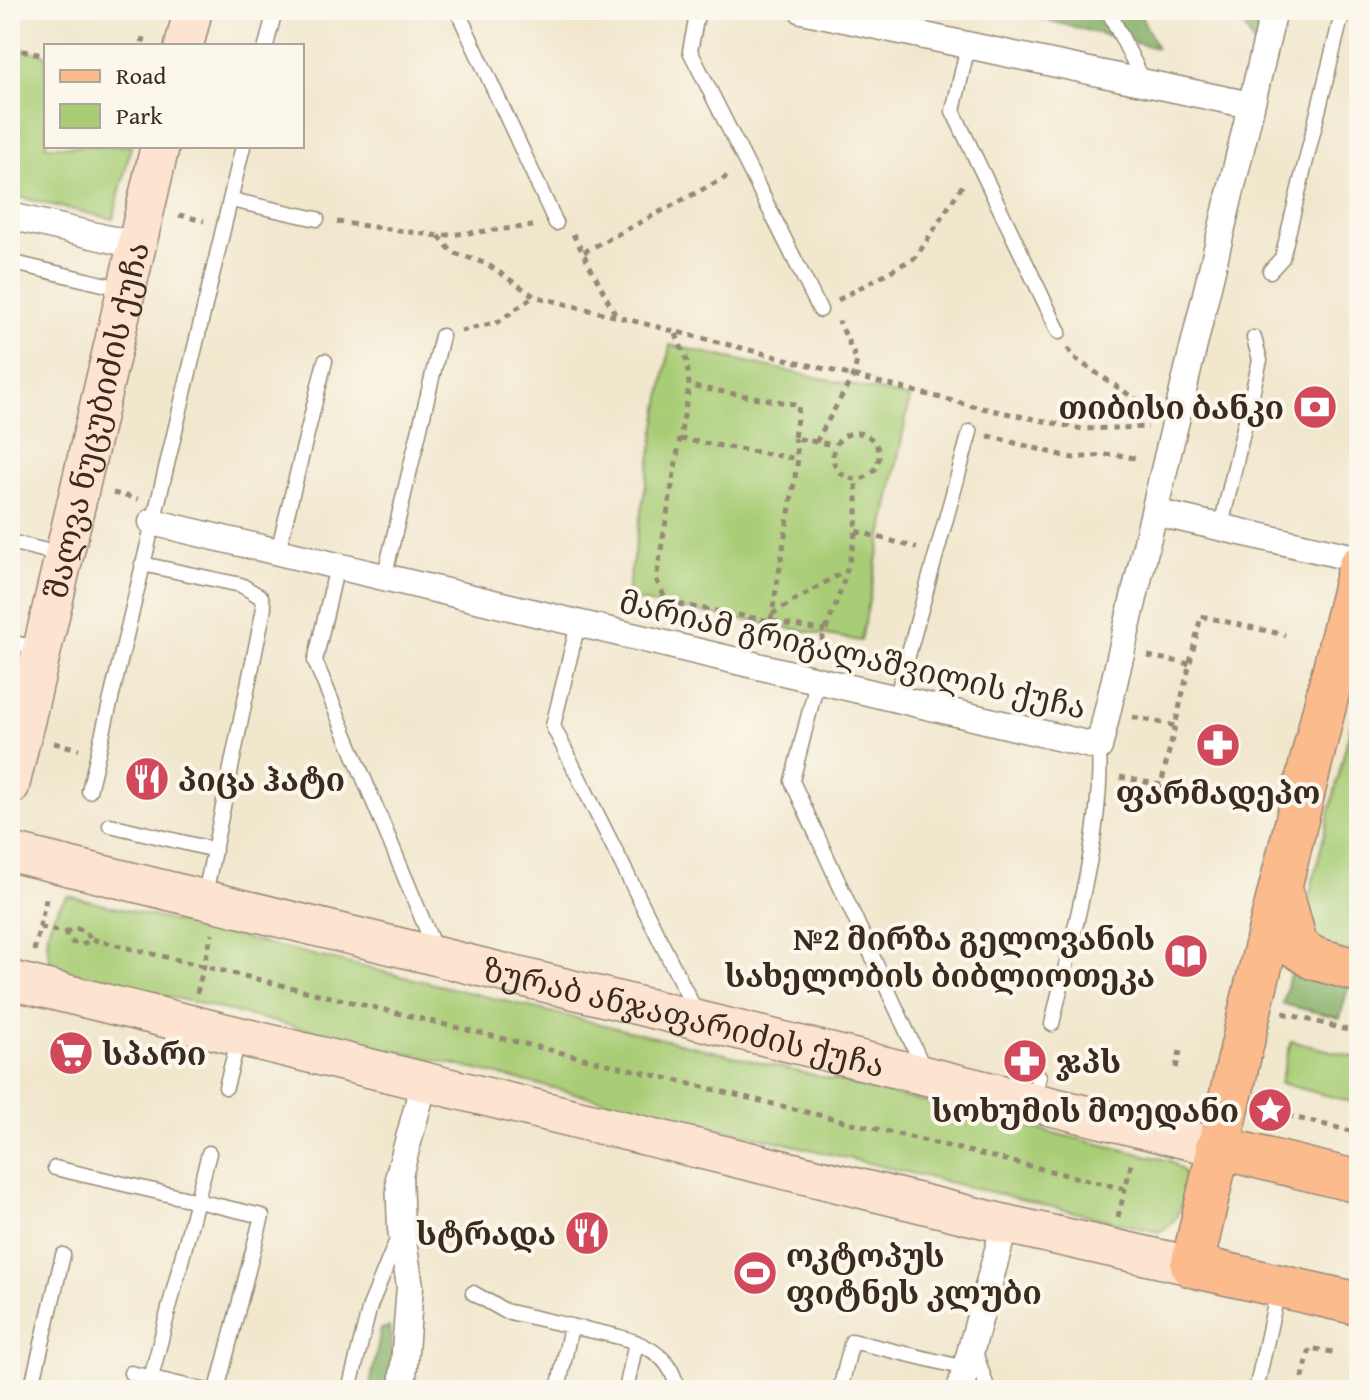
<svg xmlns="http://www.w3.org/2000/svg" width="1369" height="1400" viewBox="0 0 1369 1400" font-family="'Gentium Book Plus','Noto Serif Georgian',serif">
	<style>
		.green { fill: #a9cd76; stroke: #727c4a; stroke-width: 2 }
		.forest { fill: #86b067; stroke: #606d42; stroke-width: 2 }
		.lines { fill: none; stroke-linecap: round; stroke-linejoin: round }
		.lane-casing { stroke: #968876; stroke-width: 17 }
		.street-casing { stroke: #968876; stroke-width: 29 }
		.secondary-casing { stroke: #968876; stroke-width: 41 }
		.primary-casing { stroke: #968876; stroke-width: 45 }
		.path { stroke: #968876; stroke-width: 5; stroke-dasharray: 6 6; stroke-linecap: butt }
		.lane { stroke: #fff; stroke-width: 14 }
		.street { stroke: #fff; stroke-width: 26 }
		.secondary { stroke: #fde4d1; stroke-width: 38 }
		.primary { stroke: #fbbb8d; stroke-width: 42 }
		.labels { text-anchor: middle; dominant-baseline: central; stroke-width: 8; stroke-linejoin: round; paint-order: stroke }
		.poi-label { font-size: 32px; font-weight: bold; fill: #3b2a1e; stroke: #fbf7ec; text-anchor: end }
		.street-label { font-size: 32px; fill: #3b2a1e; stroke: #fbf7ec }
	</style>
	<rect width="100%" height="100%" fill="#fbf7ec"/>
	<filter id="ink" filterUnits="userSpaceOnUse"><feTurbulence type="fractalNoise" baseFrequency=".0125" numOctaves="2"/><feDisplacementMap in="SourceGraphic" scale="16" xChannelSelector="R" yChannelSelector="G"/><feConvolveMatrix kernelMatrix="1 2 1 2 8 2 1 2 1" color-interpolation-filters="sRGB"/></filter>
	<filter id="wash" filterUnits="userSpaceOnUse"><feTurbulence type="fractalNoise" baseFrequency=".006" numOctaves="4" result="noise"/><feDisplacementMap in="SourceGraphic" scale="32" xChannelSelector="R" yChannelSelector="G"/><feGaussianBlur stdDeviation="1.8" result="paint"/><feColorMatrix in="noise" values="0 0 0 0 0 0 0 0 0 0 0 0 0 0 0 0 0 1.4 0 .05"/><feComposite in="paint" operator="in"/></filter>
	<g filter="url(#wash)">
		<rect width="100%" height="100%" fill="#f1e7cd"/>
		<path class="green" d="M10,46L46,55V146H131L113,219L10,195Z
			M670,345L910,398L861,641L626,599Z
			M1359,692V955L1314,944L1303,922Z
			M68,896L1170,1161L1184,1172C1187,1195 1180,1224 1158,1232L53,969C42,941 47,918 68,896Z
			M1291,1041L1359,1058V1104L1280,1083Z"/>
		<path class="forest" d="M1007,10H1138L1157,48H1156Z
			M1236,10H1266L1257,51Z
			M1291,970L1349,984L1340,1018L1283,1004Z
			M389,1327L394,1360L389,1390H369L381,1329Z"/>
	</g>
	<g filter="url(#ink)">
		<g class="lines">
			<g class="lane-casing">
				<path id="lane" d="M457,10L556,223
					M698,10L690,51L820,310
					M1108,10L1144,82
					M266,46L275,10
					M968,46L953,111L1059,332
					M231,200L317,219
					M10,262L124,289
					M1270,271L1282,258L1343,10
					M1221,526L1260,360L1254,338
					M10,542L63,555
					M278,551L325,361
					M142,564L241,585L261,597L264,608L204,899
					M337,566L315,661L436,952
					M384,578L442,336
					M578,624L553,726L697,1014
					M10,642L41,649
					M817,682L792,781L924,1069
					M896,699L970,432
					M89,791L243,146
					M110,825L215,850
					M1052,1024C1071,939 1104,833 1099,747
					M226,1087L239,1037
					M1033,1100L1039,1076
					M55,1168L262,1216L217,1390
					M473,1293L505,1311L571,1326L558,1390
					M571,1326C610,1336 671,1339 677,1390
					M974,1349L988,1390
					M131,1373L203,1390
					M151,1378L209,1153
					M31,1390L63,1255
					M349,1390L370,1306L399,1235
					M626,1390L636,1342
					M840,1390L852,1341L965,1368
					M1256,1390L1278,1290"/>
			</g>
			<g class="street-casing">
				<path id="street" d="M802,10L1250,105
					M10,216L135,245
					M1154,512L1274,10
					M152,522L1099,747L1154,512L1359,559
					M402,1390L410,1286L401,1229L399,1175L424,1083
					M960,1390L1005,1224"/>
			</g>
			<g class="secondary-casing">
				<g id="secondary">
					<path d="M184,46L193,10"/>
					<path id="s1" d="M10,786L160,146"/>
					<path id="s2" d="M10,852L1217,1147"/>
					<path d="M10,980L1005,1224L1192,1266"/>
				</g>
			</g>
			<g class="primary-casing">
				<path id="primary" d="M1359,567L1251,1006L1192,1266L1359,1304
					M1282,892L1297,947L1313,958L1359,971
					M1217,1147L1359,1182"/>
			</g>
			<path class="path" d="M140,39L151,42
				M10,48L46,56
				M179,215L204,221
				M337,222L439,236L533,226
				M573,234L615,314
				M439,236L452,252L487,264L534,296L977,407L1082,429L1148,427
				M584,252L728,176
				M838,300L916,257L964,183
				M461,331L498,322L534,296
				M676,334L687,361L689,386L799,405L794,438L834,445
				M1068,348L1074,358L1152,410
				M833 456a23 23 0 1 1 46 0a23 23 0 1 1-46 0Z
				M988,436L1073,458L1114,454L1139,459
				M680,439L798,459
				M816,442L853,376L857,361L839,321
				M113,493L138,499
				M856,531L917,548
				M667,602L825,631
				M772,614L843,572
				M666,619L667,602L656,579L689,386
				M771,620L798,459L794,438
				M747,635L750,617
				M817,652C838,600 865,536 855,480
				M1148,656L1190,664
				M1133,717L1176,726
				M54,743L79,749
				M1120,777L1161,785L1201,616L1285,635
				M40,927L65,933L71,942L82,945L91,939L1125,1189
				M65,933L74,928L85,931L91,939
				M34,951L47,895
				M197,993L212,933
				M1283,1013L1359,1033
				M1351,1030L1357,1005
				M1176,1068L1180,1051
				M1264,1110L1359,1133
				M1118,1217L1132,1161
				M1300,1390L1310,1348L1338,1353"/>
			<use href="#lane" class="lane"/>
			<use href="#street" class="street"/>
			<use href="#secondary" class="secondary"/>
			<use href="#primary" class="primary"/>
		</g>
	</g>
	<defs>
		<g id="bank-disc" transform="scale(2.3)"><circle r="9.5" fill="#d1495b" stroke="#fbf7ec"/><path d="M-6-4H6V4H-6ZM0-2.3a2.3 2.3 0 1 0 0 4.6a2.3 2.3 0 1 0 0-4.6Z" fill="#fff"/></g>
		<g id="pharmacy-disc" transform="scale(2.3)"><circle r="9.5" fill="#d1495b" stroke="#fbf7ec"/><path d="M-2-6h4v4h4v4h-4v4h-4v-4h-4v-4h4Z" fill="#fff"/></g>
		<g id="restaurant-disc" transform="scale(2.3)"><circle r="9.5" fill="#d1495b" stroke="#fbf7ec"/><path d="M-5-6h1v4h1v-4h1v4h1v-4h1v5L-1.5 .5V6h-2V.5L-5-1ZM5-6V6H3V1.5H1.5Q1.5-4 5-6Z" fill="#fff"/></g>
		<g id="library-disc" transform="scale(2.3)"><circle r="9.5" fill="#d1495b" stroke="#fbf7ec"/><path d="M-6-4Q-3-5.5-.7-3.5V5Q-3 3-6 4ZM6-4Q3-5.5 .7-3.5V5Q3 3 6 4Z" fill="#fff"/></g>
		<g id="supermarket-disc" transform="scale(2.3)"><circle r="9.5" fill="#d1495b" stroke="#fbf7ec"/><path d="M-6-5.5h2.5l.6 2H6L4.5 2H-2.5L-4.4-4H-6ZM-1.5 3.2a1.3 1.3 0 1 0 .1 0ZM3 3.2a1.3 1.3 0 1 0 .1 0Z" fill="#fff"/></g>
		<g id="sight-disc" transform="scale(2.3)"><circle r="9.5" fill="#d1495b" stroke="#fbf7ec"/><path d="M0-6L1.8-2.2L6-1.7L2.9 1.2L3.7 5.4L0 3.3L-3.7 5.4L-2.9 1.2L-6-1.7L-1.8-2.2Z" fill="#fff"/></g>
		<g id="stadium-disc" transform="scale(2.3)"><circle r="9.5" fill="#d1495b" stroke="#fbf7ec"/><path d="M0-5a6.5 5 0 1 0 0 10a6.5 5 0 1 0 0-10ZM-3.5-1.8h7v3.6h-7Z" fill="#fff"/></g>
	</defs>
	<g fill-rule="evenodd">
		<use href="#bank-disc" x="1315" y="407"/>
		<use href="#pharmacy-disc" x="1218" y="745"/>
		<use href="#restaurant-disc" x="147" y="779"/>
		<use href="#library-disc" x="1186" y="956"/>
		<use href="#supermarket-disc" x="71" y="1053"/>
		<use href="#pharmacy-disc" x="1025" y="1061"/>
		<use href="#sight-disc" x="1270" y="1110"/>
		<use href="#restaurant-disc" x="587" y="1233"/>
		<use href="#stadium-disc" x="755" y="1273"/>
	</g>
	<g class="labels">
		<g class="poi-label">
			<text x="1284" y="407">თიბისი ბანკი</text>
			<text x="178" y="779" text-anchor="start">პიცა ჰატი</text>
			<text x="1218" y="792" text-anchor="middle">ფარმადეპო</text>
			<text x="1155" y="938">№2 მირზა გელოვანის<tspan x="1155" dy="37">სახელობის ბიბლიოთეკა</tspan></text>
			<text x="102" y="1053" text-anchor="start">სპარი</text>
			<text x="1056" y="1061" text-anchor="start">ჯპს</text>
			<text x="1239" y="1110">სოხუმის მოედანი</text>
			<text x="556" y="1233">სტრადა</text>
			<text x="786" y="1255" text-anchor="start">ოკტოპუს<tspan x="786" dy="37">ფიტნეს კლუბი</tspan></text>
		</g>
		<g class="street-label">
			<text stroke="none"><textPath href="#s1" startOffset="376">შალვა ნუცუბიძის ქუჩა</textPath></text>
			<text transform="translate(853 654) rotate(13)">მარიამ გრიგალაშვილის ქუჩა</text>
			<text stroke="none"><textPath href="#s2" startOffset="694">ზურაბ ანჯაფარიძის ქუჩა</textPath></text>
		</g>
	</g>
	<rect width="1369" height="1400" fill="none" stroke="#fbf7ec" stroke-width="40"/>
	<rect x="44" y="44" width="260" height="104" fill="#fbf7ec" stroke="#aea59a" stroke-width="2"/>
	<rect x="60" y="70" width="40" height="12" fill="#fbbb8d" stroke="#aea59a" stroke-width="2"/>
	<text x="116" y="84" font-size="24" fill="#3b2a1e">Road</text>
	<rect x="60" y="104" width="40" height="24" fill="#a9cd76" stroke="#aea59a" stroke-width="2"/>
	<text x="116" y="124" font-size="24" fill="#3b2a1e">Park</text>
</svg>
